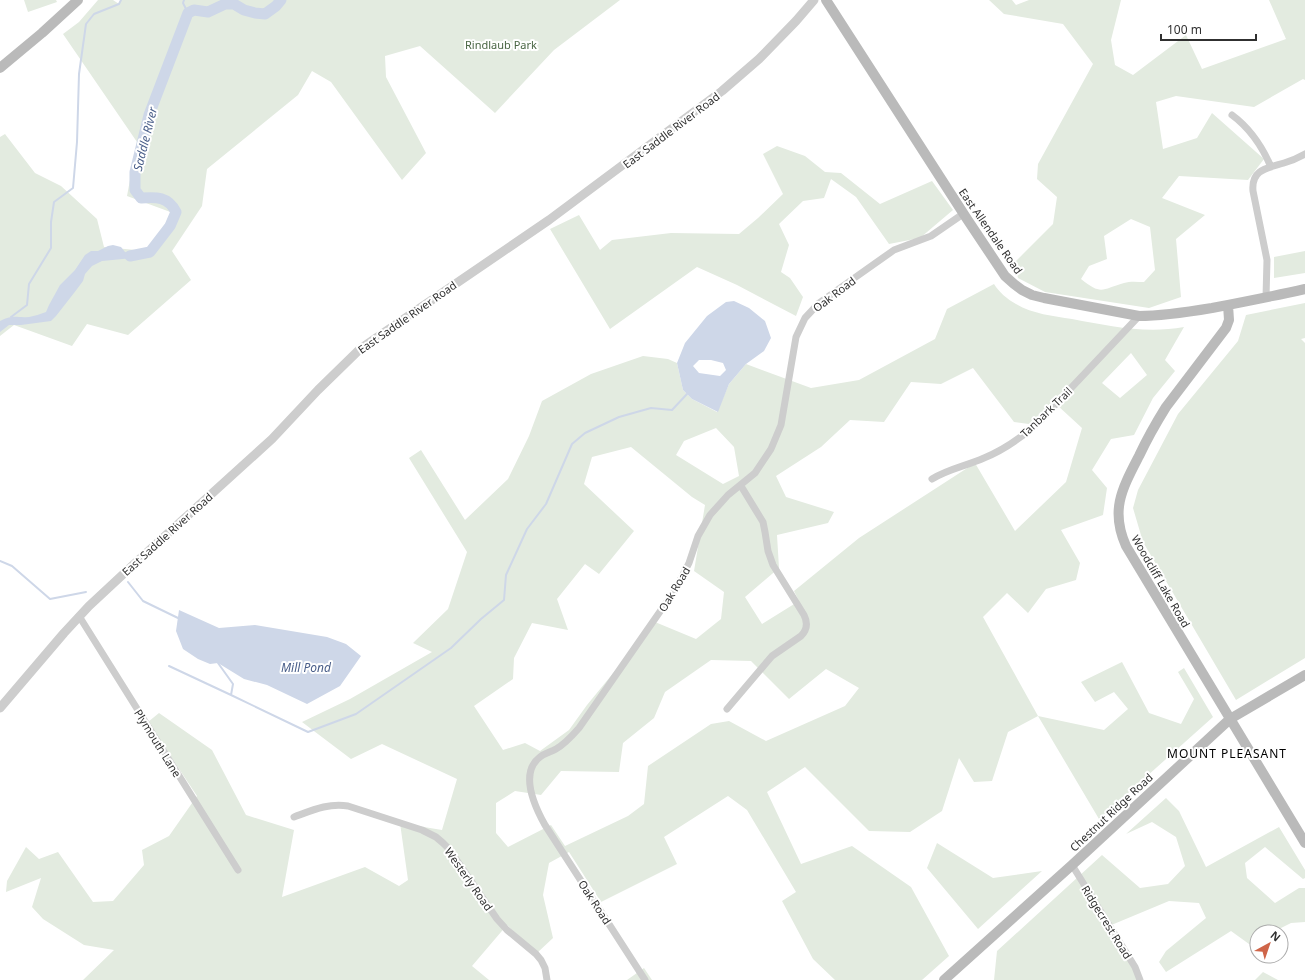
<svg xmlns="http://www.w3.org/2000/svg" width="1305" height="980" viewBox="0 0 1305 980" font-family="'Noto Sans',sans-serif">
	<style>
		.green { fill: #e3ebe0; fill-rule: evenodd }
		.water { fill: #ced7e8; fill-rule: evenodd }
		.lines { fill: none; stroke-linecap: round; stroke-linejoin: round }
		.stream { stroke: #ced7e8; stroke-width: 2 }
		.river { stroke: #ced7e8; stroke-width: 11 }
		.minor { stroke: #cdcdcd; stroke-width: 7 }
		.tertiary { stroke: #cdcdcd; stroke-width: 9 }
		.secondary { stroke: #bababa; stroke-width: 10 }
		.labels { text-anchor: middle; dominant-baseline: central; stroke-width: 4; stroke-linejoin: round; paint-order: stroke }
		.park-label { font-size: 11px; fill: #496643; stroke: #fff }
		.street-label { font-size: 11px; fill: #303030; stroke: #fff }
		.water-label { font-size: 12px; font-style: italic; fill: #485d88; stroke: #fff }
		.neighbourhood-label { font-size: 12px; letter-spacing: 1px; fill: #000; stroke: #fff }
	</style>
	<rect width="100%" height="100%" fill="#fff"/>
	<path class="green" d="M24,0H56L57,2L28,12Z
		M98,0H113L119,4L121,0H620L554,50L495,113L420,46L385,56L386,77L426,153L402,180L331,82L312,71L298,95L207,169L202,206L172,251L191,280L128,335L87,324L72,346L14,325L0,336V137L5,134L35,173L61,186L97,219L104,247L146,251L173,213L127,196L137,142L63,34L79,22Z
		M989,0H1012L1016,5L1029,0H1121L1111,40L1115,65L1133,75L1186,35L1202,69L1286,39L1269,0H1305V80L1303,79L1254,107L1176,96L1156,102L1163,149L1197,138L1212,113L1264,159L1248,180L1179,176L1162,198L1205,215L1176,239L1181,297L1149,308L1045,292L1018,278L1014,263L1053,224L1057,197L1037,179L1038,164L1093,64L1063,24L1004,14ZM1131,219L1150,227L1155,270L1144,282C1138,282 1130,281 1124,283C1102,289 1102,296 1081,279L1089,266L1107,259L1104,236Z
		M777,146L805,156L825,172L841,173L880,204L932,181L953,210L920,238L889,244L856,197L831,179L824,198L803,201L779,224L789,245L781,272L790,278L803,297L796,316L737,285L697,267L610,329L550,229L579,215L600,250L612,240L671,233L739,234L758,218L783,194L763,154Z
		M1305,251V273L1274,278V257Z
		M994,284C999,292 1007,299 1016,304C1033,314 1053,316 1072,319C1109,326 1146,334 1184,327L1165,360L1175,371L1153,398L1134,435L1111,439L1092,470L1107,488L1103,515L1061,530L1080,563L1076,580L1046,589L1028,613L1007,593L983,617L1038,716L1104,730L1128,709L1114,692L1095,702L1081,682L1122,662L1149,713L1181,724L1194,699L1178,672L1184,668L1213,717L1099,819L1038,716L1008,732L992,781L974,782L959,758L942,811L910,832L869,831L805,767L767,792L801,864L852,846L911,887L949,956L922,980H835L813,959L782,901L796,892L747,810L728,796L664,837L677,864L601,902L569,852L549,863L543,895L553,938L537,953L507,925L472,966L489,980H83L114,950L84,945L43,919L32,907L41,878L6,892L7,881L26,847L39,859L58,852L93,902L113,901L144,865L142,850L169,836L197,796L148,722L159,713L212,750L246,815L294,830L282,897L365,867L399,886L408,880L400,823L442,830L457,779L382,744L351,759L302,722L350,699L432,652L413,643L448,609L467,552L409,458L421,450L465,520L508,479L529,436L542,401L591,374L643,356L668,359L677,363L683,390L692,399L717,412L729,384L746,364L811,388L859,380L935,339L947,309ZM1131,353L1147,375L1120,398L1102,383ZM973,368L1014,422L1036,425L1057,405L1082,428L1066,482L1015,531L975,463L859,538L794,591L799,601L762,624L745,597L779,568L777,535L828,523L834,512L786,497L776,476L821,447L850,420L884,422L911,382L941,384ZM716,428L734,447L739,476L723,484L676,455L684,441ZM631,447L692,497L705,505L694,571L724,592L721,619L696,639L655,622L587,705L569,730L540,751L525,743L503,750L474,706L513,679L514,658L532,623L568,630L557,599L585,564L599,574L634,531L584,484L592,457ZM711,660L751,661L789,699L826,669L859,688L845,706L766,741L729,721L711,724L648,766L644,804L628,816L565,846L551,825L508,847L496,833V803L515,791L541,795L561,771L619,772L623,743L654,718L665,692Z
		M1305,303V338L1301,339L1305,343V658L1236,700L1143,542L1133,508L1138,490L1178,414L1238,341L1246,315Z
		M1166,798L1179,811L1206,867L1279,827L1305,870V878L1303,879L1265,847L1245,863L1247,878L1275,903L1299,888H1305V922L1291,923L1273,932H1257V940L1249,944L1231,931L1166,972L1159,962L1166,951L1206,918L1199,903L1169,901L1109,926L1142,980H994L997,951L1102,855L1140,888L1168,884L1185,866L1176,837L1152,822L1126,834Z
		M937,843L993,878L1042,871L978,929L927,868Z
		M644,968L652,980H627Z
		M1263,972L1278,980H1255Z"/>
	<path class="water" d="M113,245L121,247L125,252L130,253H137L142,249L145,255L133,258L102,261L92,266L85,274L83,281L74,293L56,316L51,321L21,325H9L0,332V321C15,314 15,318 29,317C35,316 40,314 46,312L49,305L60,285L75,270L85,255L91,251H98L108,246Z
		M734,301L749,308L765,321L771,338L764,351L746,364L729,384L718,412L692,399L683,390L677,363L685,343L707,316L726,302ZM699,360H711L723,363L726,370L720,376L699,373L693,366Z
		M179,610L219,628L255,625L327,637L346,644L361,656L340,686L307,704L267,685L244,679L218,663L210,664L198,659L183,649L176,631Z"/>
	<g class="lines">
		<path class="stream" d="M184,0L183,3L188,13
			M11,317L27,305L29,284L51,248V222L54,202L73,188L77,142L79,74L86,24L94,14L119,4L121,0
			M0,561L12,566L50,599L86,592
			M128,582L143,601L178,618
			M218,663L233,684L231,695L308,732L356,714L451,648L481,619L504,600L506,575L527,529L546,504L572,444L585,433L619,417L651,408L672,410L687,394
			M169,666L231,695"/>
		<path class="river" d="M130,256L150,252L170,226L176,212C168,196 156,197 141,198L135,190V172L149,115L188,13L194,10L208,12L225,4H234L244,10L255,13L265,14L276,6L281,0"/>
		<path class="minor" d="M1232,115C1251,129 1262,146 1271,167
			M1266,297L1267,260L1253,191C1251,169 1268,168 1284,163C1291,161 1298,158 1305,154
			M932,479C948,469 966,466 984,458C1004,450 1022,437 1038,423L1139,316
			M79,616L238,870
			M727,709L772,656L801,636C807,630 808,623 804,615L773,565L768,551L765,532L763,522L741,486
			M294,817C313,810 328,803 348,806L422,830L436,837L443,843L449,849L497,919L507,930L536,954L541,960L545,968L547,980
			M1072,865L1135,967L1140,980
			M645,980L545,825C535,807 519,773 540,757C545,753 551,752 556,749C565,744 572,736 579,728L675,590L689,563L698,536L710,515L728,495L755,473L771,449L781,425L796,337L805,318L819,303L894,250L931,236L963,214"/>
		<path class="tertiary" d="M0,708L64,633L89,606L132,566L272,439L318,390L360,349L549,220L722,91L759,59L796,21L814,0"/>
		<path class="secondary" d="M826,0L967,219L1005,276L1014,284L1022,290L1032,295L1044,298L1139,316C1164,316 1188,312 1212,308C1243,302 1274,296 1305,289
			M0,68L42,33L78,0
			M1228,305L1229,320L1226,328L1166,407C1156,423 1147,439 1139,456C1122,489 1110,510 1126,546L1305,843
			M944,980L1072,865L1230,719L1305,675"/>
	</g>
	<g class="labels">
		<g class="park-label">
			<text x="501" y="44">Rindlaub Park</text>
		</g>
		<g class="street-label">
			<text transform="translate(671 130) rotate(-37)">East Saddle River Road</text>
			<text transform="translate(991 231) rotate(55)">East Allendale Road</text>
			<text transform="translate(834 294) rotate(-37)">Oak Road</text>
			<text transform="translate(407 317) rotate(-35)">East Saddle River Road</text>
			<text transform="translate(1046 412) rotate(-44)">Tanbark Trail</text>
			<text transform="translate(167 534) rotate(-42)">East Saddle River Road</text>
			<text transform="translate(1161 581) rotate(60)">Woodcliff Lake Road</text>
			<text transform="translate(674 589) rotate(-59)">Oak Road</text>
			<text transform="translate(158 743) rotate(58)">Plymouth Lane</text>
			<text transform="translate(1111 812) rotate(-43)">Chestnut Ridge Road</text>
			<text transform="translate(469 879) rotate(55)">Westerly Road</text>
			<text transform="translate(595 902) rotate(57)">Oak Road</text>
			<text transform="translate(1107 922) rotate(58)">Ridgecrest Road</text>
		</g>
		<g class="water-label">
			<text transform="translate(145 139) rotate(-76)">Saddle River</text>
			<text x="306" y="667">Mill Pond</text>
		</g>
		<g class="neighbourhood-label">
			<text x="1227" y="753">MOUNT PLEASANT</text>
		</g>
	</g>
	<g transform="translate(1269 944) rotate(40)"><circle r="19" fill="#ffffff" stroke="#acacac"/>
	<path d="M0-3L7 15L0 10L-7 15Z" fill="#cf6549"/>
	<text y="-6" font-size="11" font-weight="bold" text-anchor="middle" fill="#303030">N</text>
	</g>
	<path d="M1161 34v6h95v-6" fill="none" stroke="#303030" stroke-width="2"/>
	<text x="1167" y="34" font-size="12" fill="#303030" stroke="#ffffff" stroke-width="3" paint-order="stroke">100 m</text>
</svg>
